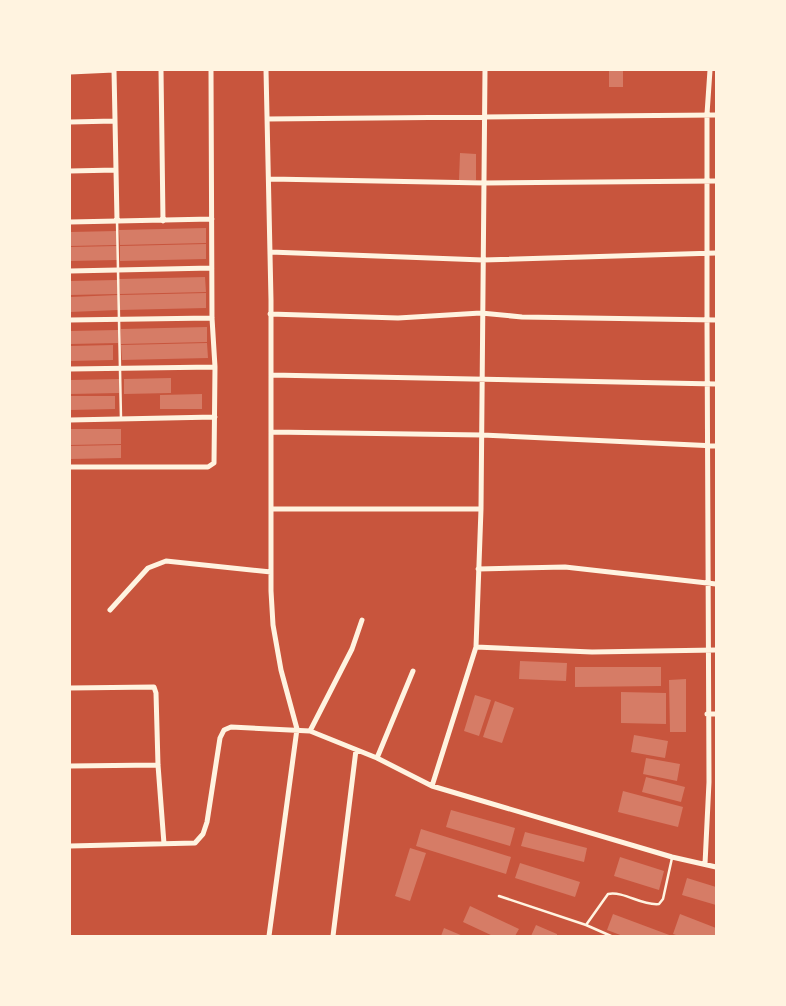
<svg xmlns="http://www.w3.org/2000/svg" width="786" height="1006" viewBox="0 0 786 1006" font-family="'Zilla Slab',serif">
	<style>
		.building { fill: #d67c66 }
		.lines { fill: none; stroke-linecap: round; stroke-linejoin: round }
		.service { stroke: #fff3e0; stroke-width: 2.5 }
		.minor { stroke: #fff3e0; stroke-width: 5 }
	</style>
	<rect width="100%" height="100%" fill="#c8553d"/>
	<path class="building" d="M609,70H623V87H609Z
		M460,153L476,154V180H459Z
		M206,228V243L120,245L119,230Z
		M117,231V245L70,246V232Z
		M206,244V259L120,261V246Z
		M117,246V260L70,261V247Z
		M205,277L206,292L120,294L119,279Z
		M117,280L118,294L70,295V281Z
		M206,293V308L120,310V295Z
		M118,295V310L70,312V297Z
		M207,327V342L121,344V329Z
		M118,330V343L70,344V331Z
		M207,343L208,358L122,360L121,345Z
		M113,345V360L70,361V346Z
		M171,378V393L124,394V379Z
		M119,379V393L70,394V380Z
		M202,394V409H160V395Z
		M70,396H115V409L70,410Z
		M70,429H121V444L70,445Z
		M121,445V458L70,459V446Z
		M520,661L567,663L566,681L519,679Z
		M575,667H661V686L575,687Z
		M686,679V732H670L669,680Z
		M621,692L666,693V724L621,723Z
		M475,695L491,700L479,736L464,731Z
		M495,701L514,708L502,743L483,737Z
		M634,735L668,741L665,758L631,752Z
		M646,758L680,764L677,781L643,774Z
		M646,777L685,787L681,802L642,792Z
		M623,791L683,807L678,827L618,812Z
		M451,810L515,828L510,846L446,827Z
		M421,829L511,857L506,874L416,846Z
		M525,832L587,848L584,862L521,846Z
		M410,848L426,853L410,901L395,896Z
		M620,857L664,871L659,890L614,876Z
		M520,863L580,882L575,897L515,878Z
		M687,878L716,887V905L682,895Z
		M470,906L519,929L515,936H493L463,922Z
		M613,914L672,936H623L607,930Z
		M680,914L716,928V936H679L673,934Z
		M536,925L557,934V936H531Z
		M444,928L463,936H441Z"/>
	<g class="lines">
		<path class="service" d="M117,220L121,419
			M499,896L586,925L611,936
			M586,925L608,894C625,891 641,906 659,904L663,899L672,858"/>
		<path class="minor" d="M114,70L117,220
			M161,70L163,221
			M266,70L271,300V591L273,625L281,670L297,729L269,936
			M70,72L114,70
			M267,119L716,115
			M70,122L115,121
			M70,171L116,170
			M270,179L485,183L716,181
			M70,222L212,219
			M270,252L483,260L716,253
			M70,271L212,268
			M270,314L398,318L481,313L522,317L716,320
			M70,320L212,318
			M70,369L215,367
			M271,375L716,384
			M70,420L215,417
			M271,432L482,435L716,446
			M70,467H208L214,463L215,367L212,318L211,70
			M271,509H481
			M478,569L565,567L716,584
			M110,610L148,568L166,561L271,572
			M476,647L592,652L716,650
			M70,688L154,687L156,693L158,765L164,844
			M707,714H716
			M310,731L352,649L362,620
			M377,758L413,671
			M70,766L158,765
			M432,786L476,647L481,509L485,70
			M70,846L195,843L203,834L207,822L220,738L224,730L231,727L310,731L377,758L432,786L672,857L716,867
			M705,864L709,782L707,319V114L710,70
			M333,936L356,750"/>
	</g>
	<rect width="786" height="1006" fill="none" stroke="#fff3e0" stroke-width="142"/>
</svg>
